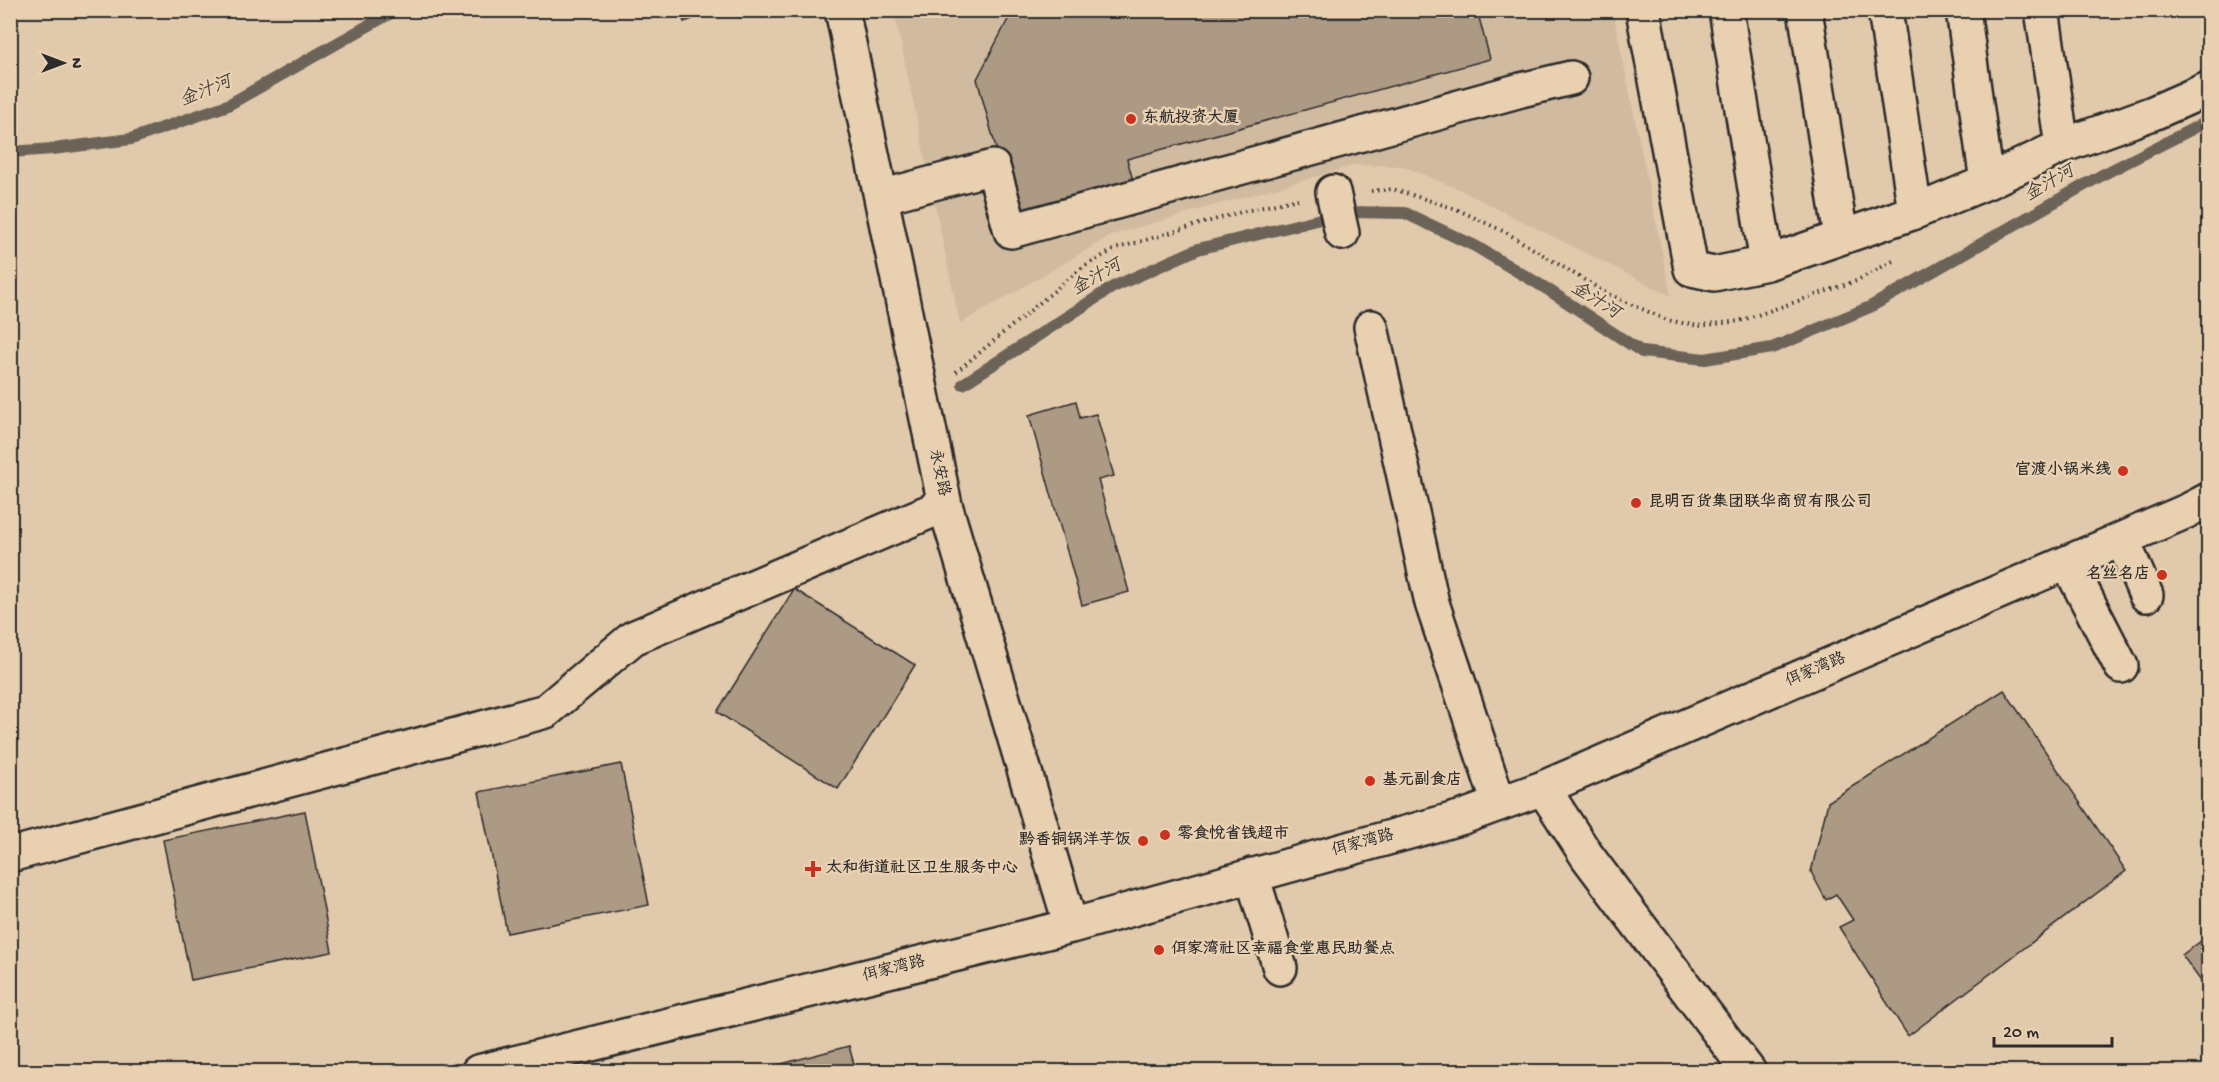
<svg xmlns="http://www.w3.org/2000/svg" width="2219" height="1082" viewBox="0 0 2219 1082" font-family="'Gochi Hand','LXGW WenKai TC',sans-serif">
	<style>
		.built { fill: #d1bba0 }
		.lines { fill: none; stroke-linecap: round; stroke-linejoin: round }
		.stream { stroke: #6c6359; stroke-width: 12 }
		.building { fill: #ac9a85; stroke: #2b2b2b; stroke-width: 1.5 }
		.minor-casing { stroke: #2b2b2b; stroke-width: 38 }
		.path { stroke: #2b2b2b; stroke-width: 4; stroke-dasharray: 1.5 4.5; stroke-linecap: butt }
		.minor { stroke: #e9d0b1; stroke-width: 33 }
		.poi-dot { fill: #c8321e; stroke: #e9d0b1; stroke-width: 2 }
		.labels { text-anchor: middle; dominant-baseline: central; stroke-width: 5; stroke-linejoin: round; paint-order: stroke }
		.poi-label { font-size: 16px; font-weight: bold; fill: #2b2b2b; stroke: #e9d0b1; text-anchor: start }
		.street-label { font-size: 16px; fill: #2b2b2b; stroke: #e9d0b1 }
		.water-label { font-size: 18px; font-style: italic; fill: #46423e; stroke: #e9d0b1 }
	</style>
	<rect width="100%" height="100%" fill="#e1c9ac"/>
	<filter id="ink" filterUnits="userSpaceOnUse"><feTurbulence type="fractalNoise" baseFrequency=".0167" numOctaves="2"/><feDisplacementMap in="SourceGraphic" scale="12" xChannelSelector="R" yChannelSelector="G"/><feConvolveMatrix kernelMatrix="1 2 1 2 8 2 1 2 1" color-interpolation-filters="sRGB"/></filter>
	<g filter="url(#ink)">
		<path class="built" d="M894,11H1613L1671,296L1458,189L1402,166L1356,165L1112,235L960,324Z"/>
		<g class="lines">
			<path class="stream" d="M10,152L53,149L131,139L228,105L396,10
				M963,384L1113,287L1198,249L1349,212L1405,213L1475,246L1547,289L1642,352L1705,359L1772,348L1870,307L2104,174L2208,121"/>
		</g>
		<path class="building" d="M680,10H719L684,22Z
			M1013,10H1477L1490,59L1127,159L1136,191L1017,224L977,79Z
			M1076,401L1080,418L1096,414L1114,476L1098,480L1129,592L1082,605L1029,415Z
			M794,589L915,665L838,789L717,712Z
			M2004,690L2126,871L1908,1036L1839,927L1853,920L1836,894L1826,900L1811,872L1828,802Z
			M621,764L649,905L507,933L479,792Z
			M305,811L332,952L191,980L163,840Z
			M2208,936V991L2182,955Z
			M849,1046L856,1072H751Z"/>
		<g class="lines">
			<g class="minor-casing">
				<path id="minor" d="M842,10L945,505L1071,926
					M1643,10L1691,269L1714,274L1767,263L1915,212L1987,182L2062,146
					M1726,10L1767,263
					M1805,10L1841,237
					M1885,10L1915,212
					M1963,10L1987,182
					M2042,10L2062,146L2153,113L2208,89
					M1333,192L1342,233
					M881,197L993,167L1011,231L1521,90L1571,78
					M1371,327L1432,603L1499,804
					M2122,539L2146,595
					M2068,563L2121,666
					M1543,788L1587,856L1749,1072
					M10,855L546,711L633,638L945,505
					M1252,875L1280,968
					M478,1072L1071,926L1463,817L1543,788L2187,511L2208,500"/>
			</g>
			<path class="path" d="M1371,191L1393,189L1456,209L1507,233L1606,293L1667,320L1698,326L1740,321L1856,281L1893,261
				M956,372L1083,267L1115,249L1241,212L1298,199"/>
			<use href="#minor" class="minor"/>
		</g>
	</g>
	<g class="poi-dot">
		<circle cx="1131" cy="119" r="6"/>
		<circle cx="2123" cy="471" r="6"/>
		<circle cx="1636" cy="503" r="6"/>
		<circle cx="2162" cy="575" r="6"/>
		<circle cx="1370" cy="781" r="6"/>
		<circle cx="1165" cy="835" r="6"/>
		<circle cx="1143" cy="841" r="6"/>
		<path d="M810 860h6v6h6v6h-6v6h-6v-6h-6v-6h6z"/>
		<circle cx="1159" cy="950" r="6"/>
	</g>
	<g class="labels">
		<g class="poi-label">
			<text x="1143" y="119">东航投资大厦</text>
			<text x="2111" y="471" text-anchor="end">官渡小锅米线</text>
			<text x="1648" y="503">昆明百货集团联华商贸有限公司</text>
			<text x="2150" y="575" text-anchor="end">名丝名店</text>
			<text x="1382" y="781">基元副食店</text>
			<text x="1177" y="835">零食悦省钱超市</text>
			<text x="1131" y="841" text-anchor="end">黔香铜锅洋芋饭</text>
			<text x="826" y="869">太和街道社区卫生服务中心</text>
			<text x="1171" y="950">佴家湾社区幸福食堂惠民助餐点</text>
		</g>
		<g class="street-label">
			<text transform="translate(938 473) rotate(78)">永安路</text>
			<text transform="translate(1816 671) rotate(-23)">佴家湾路</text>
			<text transform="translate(1363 844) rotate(-15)">佴家湾路</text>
			<text transform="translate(894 970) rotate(-14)">佴家湾路</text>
		</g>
		<g class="water-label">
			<text transform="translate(206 92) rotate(-22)">金汁河</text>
			<text transform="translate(2050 184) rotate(-30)">金汁河</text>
			<text transform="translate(1097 278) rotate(-30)">金汁河</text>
			<text transform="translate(1595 301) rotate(32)">金汁河</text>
		</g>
	</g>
	<rect width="2219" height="1082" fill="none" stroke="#e9d0b1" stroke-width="36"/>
	<rect x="18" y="18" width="2183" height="1046" fill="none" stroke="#2b2b2b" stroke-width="2" filter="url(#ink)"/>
	<g transform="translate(63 63) rotate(90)" stroke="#e9d0b1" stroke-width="4.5" paint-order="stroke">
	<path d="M0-4.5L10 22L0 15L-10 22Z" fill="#2b2b2b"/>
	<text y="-9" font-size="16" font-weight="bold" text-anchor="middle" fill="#2b2b2b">N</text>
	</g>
	<path d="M1994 1037v9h118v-9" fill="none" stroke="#2b2b2b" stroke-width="3"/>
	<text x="2003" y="1037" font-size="18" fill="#2b2b2b" stroke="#e9d0b1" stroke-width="4.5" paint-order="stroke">20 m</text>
</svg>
